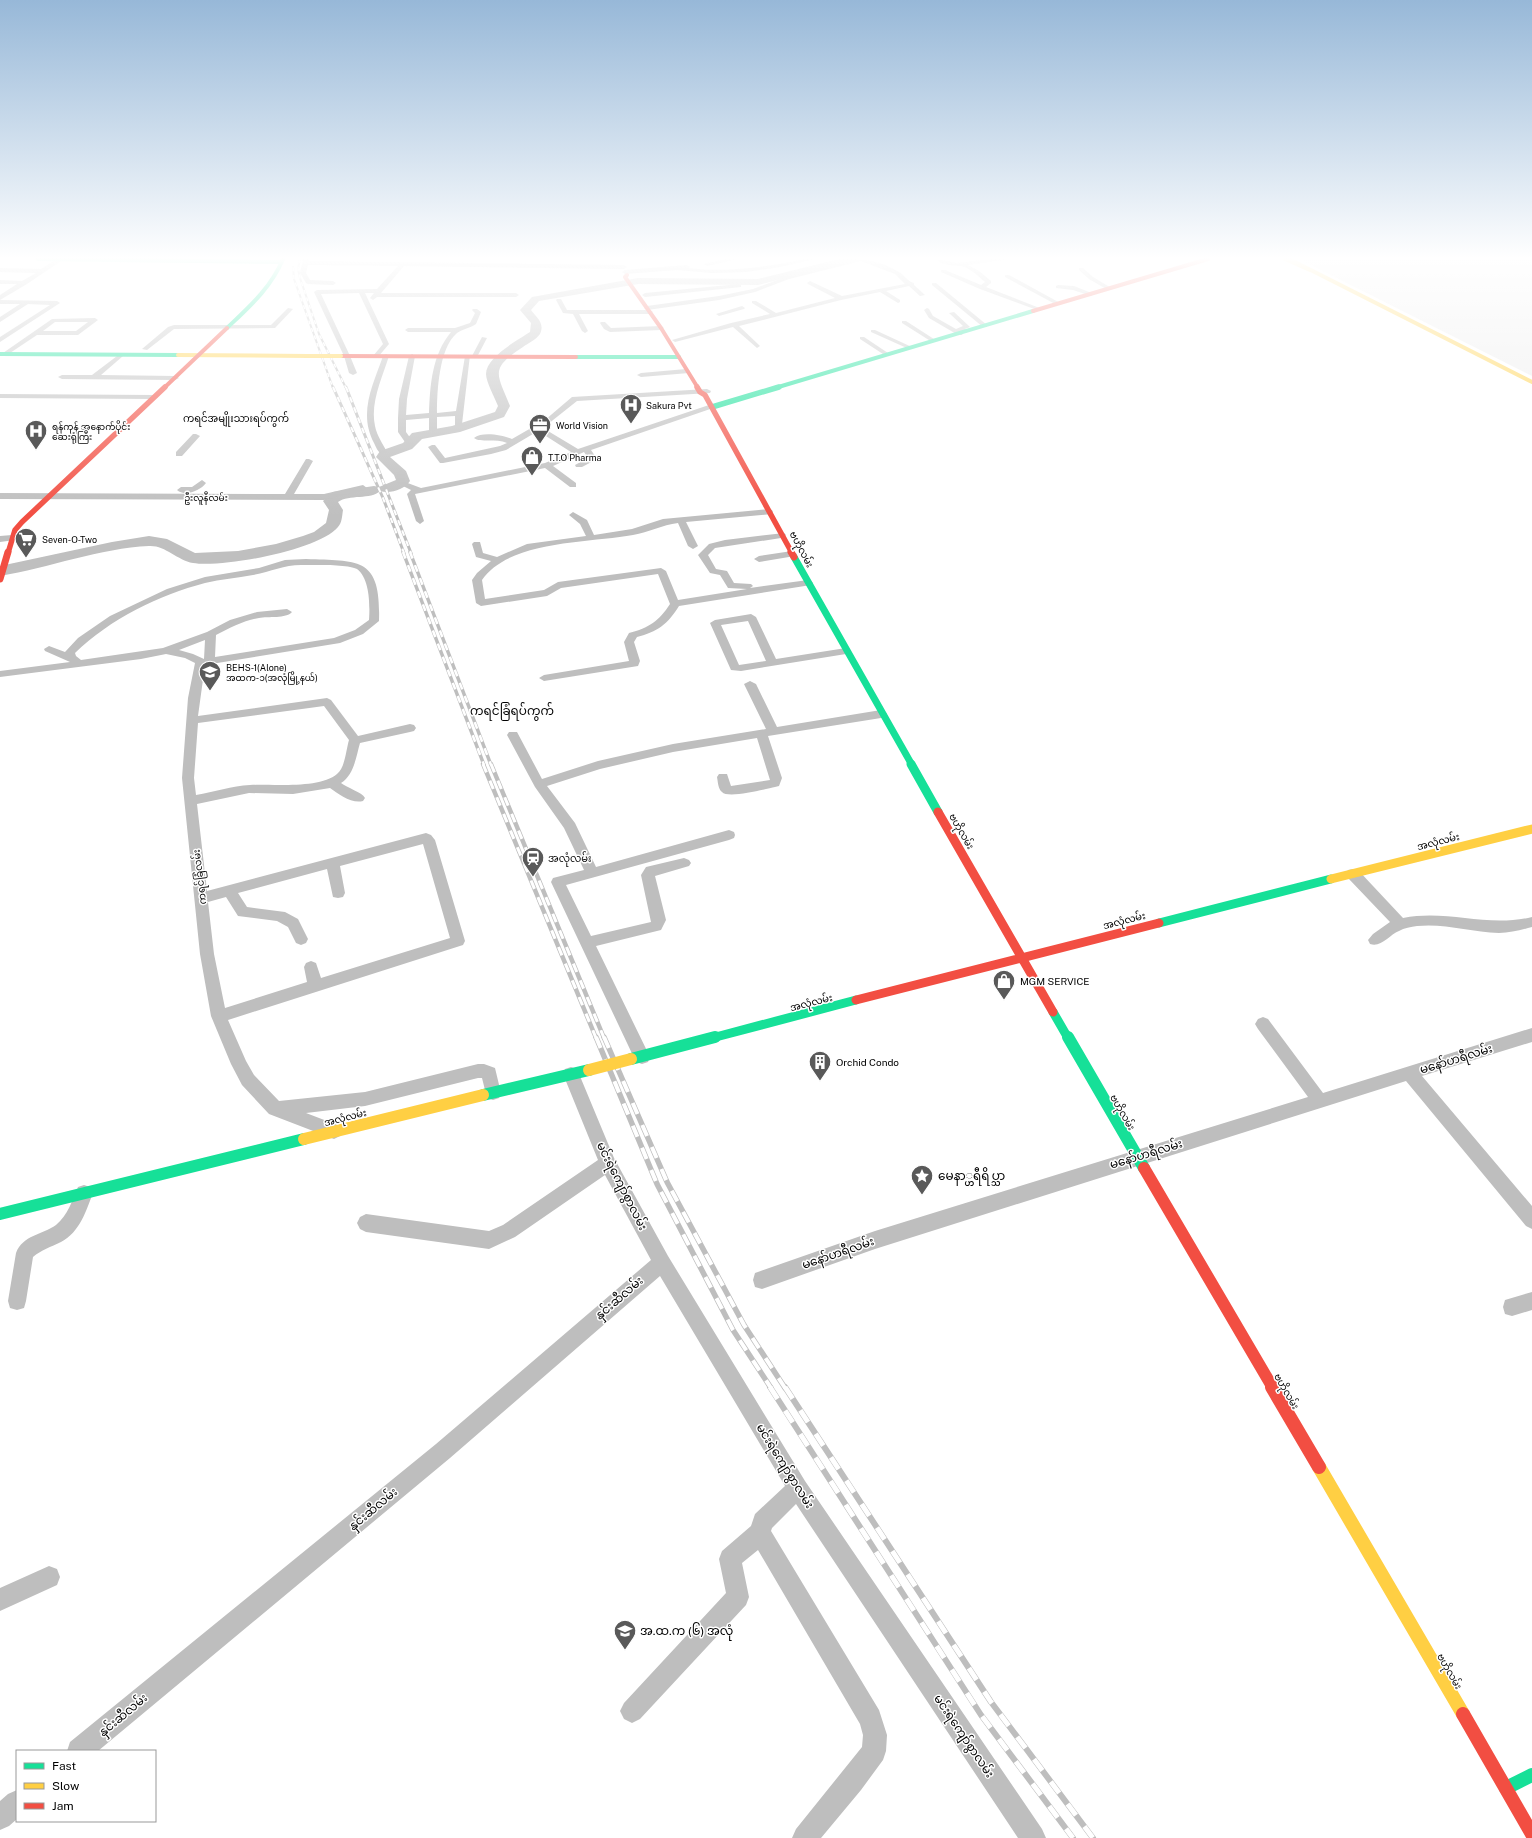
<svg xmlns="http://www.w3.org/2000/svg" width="1532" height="1838" viewBox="0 0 1532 1838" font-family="'Public Sans','Noto Sans Myanmar',sans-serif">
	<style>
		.green { fill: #ececec }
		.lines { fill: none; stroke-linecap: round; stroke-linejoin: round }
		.river { fill: #bfbfbf; fill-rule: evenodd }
		.street { fill: #bebebe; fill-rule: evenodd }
		.fast-far5 { stroke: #16e098; stroke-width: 4 }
		.fast-far4 { stroke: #16e098; stroke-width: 5.5 }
		.fast-far3 { stroke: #16e098; stroke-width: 7 }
		.fast-far2 { stroke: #16e098; stroke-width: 9 }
		.fast-far1 { stroke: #16e098; stroke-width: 12 }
		.fast { stroke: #16e098; stroke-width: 14 }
		.slow-far3 { stroke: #ffcf43; stroke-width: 4 }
		.slow-far2 { stroke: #ffcf43; stroke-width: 9 }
		.slow-far1 { stroke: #ffcf43; stroke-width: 12 }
		.slow { stroke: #ffcf43; stroke-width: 14 }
		.jam-far5 { stroke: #f24e42; stroke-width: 4 }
		.jam-far4 { stroke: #f24e42; stroke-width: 5.5 }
		.jam-far3 { stroke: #f24e42; stroke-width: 7 }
		.jam-far2 { stroke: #f24e42; stroke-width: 9 }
		.jam-far1 { stroke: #f24e42; stroke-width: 12 }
		.jam { stroke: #f24e42; stroke-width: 14 }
		.rail-far5-casing { stroke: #bebebe; stroke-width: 2 }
		.rail-far4-casing { stroke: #bebebe; stroke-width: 3 }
		.rail-far3-casing { stroke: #bebebe; stroke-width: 3.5 }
		.rail-far2-casing { stroke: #bebebe; stroke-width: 4.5 }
		.rail-far1-casing { stroke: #bebebe; stroke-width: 5.5 }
		.rail-casing { stroke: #bebebe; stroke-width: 6 }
		.rail-far5 { stroke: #fff; stroke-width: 1.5; stroke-dasharray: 4; stroke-linecap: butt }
		.rail-far4 { stroke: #fff; stroke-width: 2; stroke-dasharray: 5.5; stroke-linecap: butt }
		.rail-far3 { stroke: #fff; stroke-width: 2.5; stroke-dasharray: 7; stroke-linecap: butt }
		.rail-far2 { stroke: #fff; stroke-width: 3; stroke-dasharray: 9; stroke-linecap: butt }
		.rail-far1 { stroke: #fff; stroke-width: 4; stroke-dasharray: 12; stroke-linecap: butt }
		.rail { stroke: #fff; stroke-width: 5; stroke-dasharray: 14; stroke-linecap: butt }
		.slow-bridge-far1 { stroke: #ffcf43; stroke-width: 4 }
		.slow-bridge { stroke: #ffcf43; stroke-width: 12 }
		.labels { text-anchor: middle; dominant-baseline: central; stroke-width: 3; stroke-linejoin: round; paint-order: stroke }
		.far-poi-label { font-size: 9px; fill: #000; stroke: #fff; text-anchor: start }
		.far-street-label { font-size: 9px; fill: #000; stroke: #fff }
		.far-quarter-label { font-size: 10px; fill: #000; stroke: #fff }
		.street-label { font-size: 10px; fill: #000; stroke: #fff }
		.poi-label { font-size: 10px; fill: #000; stroke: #fff; text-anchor: start }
		.quarter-label { font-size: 12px; fill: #000; stroke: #fff }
		.near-street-label { font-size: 12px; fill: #000; stroke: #fff }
		.near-poi-label { font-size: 12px; fill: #000; stroke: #fff; text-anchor: start }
	</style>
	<rect width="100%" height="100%" fill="#fff"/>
	<path class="green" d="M1299,259H1532V376Z"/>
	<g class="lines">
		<path class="river" d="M839,259H855L853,261L758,285L638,284L539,301L531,310C537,318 545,323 540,334C536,340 528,343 523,347C489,369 497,373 510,406L504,417L460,432L422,439L412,449L390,457L406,471L410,481C404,490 390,494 380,491C371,500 349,494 338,502L343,510C342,516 342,523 338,527C319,550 223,568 193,563C177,560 165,545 149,546C101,548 48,568 0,576V566L112,542L149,536L167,539L195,553L238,551L276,544L303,536L314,532L326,523L329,510L323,501L333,492L374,486L379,487L396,480L394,475L376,457L380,451L403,443L412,433L452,426L495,412L498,406C495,398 486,382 486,374C486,357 518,340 530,332L531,323L520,310L532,297L638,278L758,279Z"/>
		<path class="street" d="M57,259H64L27,284L0,300V295L17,284H0V280L22,281L36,273L0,272V268L41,269Z
			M303,259H309L308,261L624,265L627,267L624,269L404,266L381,293H516L519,295L516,297H377L373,300L370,298L374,293H365L389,344L378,357L376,358L373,356L383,344L359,293L321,294L350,356L357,373L353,375L349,373L344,356L314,292L317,290L377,289L398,266L308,265L306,273L310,280L333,281L336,283L333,285L308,284L306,283L300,273Z
			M725,259H738L707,266L704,264Z
			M804,259H816L780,267L746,272L712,273L677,270L625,274L622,272L625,270L687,265L690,267L688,268C727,273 766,267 804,259Z
			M854,259C869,259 886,264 899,272C904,275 908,282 914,283V285L925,295L920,296L909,286L886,291L900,300V302L898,303L880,292L841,300L739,326L759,345L760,346L757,348L733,327L675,342L672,340L731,323L770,314L752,303V301H756L776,313L835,298L808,284L807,283L810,281L842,296L905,284L895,274L861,261L789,279L755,292L719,300L647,310L644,308L647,306L719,296L753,289L785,277Z
			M936,259L957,263L991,259H1009L968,265L979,271L991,281V283L986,287L1042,309L1037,310L980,289L941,272V270H945L981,285L985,282C978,276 970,268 961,266C953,265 942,266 936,259Z
			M1079,268H1083L1093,277L1113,289L1108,290L1089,279L1079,270Z
			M1005,275H1009L1062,304L1057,305L1005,277Z
			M932,283H936L987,325V327H983L932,285Z
			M739,284L741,285V287L645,297L642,295L645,293Z
			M1058,285L1074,286L1094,294L1091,296L1073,290L1056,288V286Z
			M557,299H561L567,310H650L653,312L650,314H579L588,331L585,333L582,331L573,314L563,313L556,300Z
			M0,300L57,301L60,303L0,342V337L50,305L28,304L0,322V317L20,304H0Z
			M742,306L745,308L744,309L719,316L716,314Z
			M288,308L293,309L275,328L174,329L147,350L142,349L168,327L174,325H271Z
			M927,308L929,309L933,316L956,329L963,326L949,313L954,312L970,327L965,329L968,332L963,333L962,335H958L929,318L924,310Z
			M473,309H477L481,312L476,324C471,328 462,329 457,333C439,348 437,391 437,413L456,411L465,356L470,355L462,424L461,426H455V416L437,417V430L433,432L429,430V418L406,420V432L414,443L413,445H407L398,432V418L399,399L409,356L412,354L415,356L407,399L406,415L429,413C430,385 432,355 451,332H408L405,330L408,328H455L470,323L475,313L472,310Z
			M52,319L95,318L98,320L78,335H37L7,355H3V353ZM55,322H88L76,331H43Z
			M902,321H906L937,341L932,342L902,323Z
			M601,322H605L611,328L661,326L664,328L661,330L610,332L604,329L600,323Z
			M871,330H875L914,348L909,349L871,332Z
			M482,337L487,338L477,357H473L472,356Z
			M860,337H864L891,355L886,356L860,339Z
			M121,353L123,354V356L101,375L175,376L179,378L175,380L62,379L58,377L62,375H92Z
			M386,354L389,356C382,378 370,403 375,426C377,436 383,444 387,452L383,454C378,453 376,447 374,443C358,413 373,385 383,356Z
			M686,369L690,371L689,373L641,377L637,375L641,373Z
			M707,389L711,391L710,393L577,401L543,428L578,449L709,405L716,407L591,450L597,459L582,467H576L575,465L588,458L584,452L553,466L576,483V487H570L545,468L415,494L424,521L420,524L416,521L407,494L411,490L397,483V473L401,470L405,473V482L421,488L545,463L569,453L571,452L538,431L506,450L491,454L443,463H440L428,447L432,445H435L445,458L500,446L507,443C496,438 480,443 474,438C482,431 503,435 512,439L545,420L572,397Z
			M0,394L154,395L158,397L154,399L0,398Z
			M193,434H196L200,436L182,456H176V452Z
			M306,459H309L313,461L294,494H324L363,485L367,488L366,490L324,500L0,499V493L285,494Z
			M202,480L206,483C200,491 185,497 177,490L181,487H192Z
			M769,509L772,510L773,512L772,514L686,522L698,546L693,549L688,546L678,523C662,525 649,532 633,535C590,543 509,540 482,580L485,599L544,590L558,582L661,568L666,571L678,600L747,589L728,588L720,575L710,573L698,555L709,544L725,540L784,533L786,535L784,537L781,538L715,548L708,555L716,569L727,571L734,583L751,584L753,586L750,588L808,580L811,581L813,583L811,585L679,606C668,624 657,632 637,637L634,642L640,661L638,666L544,681L539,678L544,675L629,661L624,642L629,633C649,628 659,621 670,604L658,574L561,588L547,596L481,606L476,603L472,580L477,573L491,561L476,557L472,544L474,542H480L483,553L497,557L527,544L586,536L580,524L569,515L573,512L587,520L594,535L632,529L663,519Z
			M12,535L15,536L17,538L15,540L0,542V536Z
			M792,551L797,554L795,556L759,562L754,559L759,556Z
			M306,559C360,561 381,557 379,621L363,634L340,643L205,665L198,716L327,698L331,700L358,736L410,724L414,725L416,728L414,731L410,732L360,743C356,757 354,775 341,783C347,788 362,792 365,798L363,801C352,804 338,794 330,788L293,794L249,793L197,804L207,891L426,833L431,835L435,840L465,941L463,945L228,1020L246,1061L254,1075L279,1101L365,1092L478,1064H484L495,1068L501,1093L499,1098L493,1100L487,1098L482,1078H478L365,1106L306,1113L340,1126L342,1131L340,1136L334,1139L269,1114L242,1085L231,1064L211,1016L200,954L182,778L188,698L195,663L185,658L166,654L141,659L0,677V671L70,662L45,651L44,649L49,646L65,652L78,638L110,616L167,589L205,577L259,568L285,560ZM301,565C311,565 349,564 357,569C370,579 370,605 369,620L355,630L334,638L215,657L216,635C230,628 244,620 259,618C268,616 286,619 292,612L287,609L257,612L230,620L207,632L163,648L81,660L76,656L75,653C110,619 159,595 205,583C221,579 237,578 253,575C270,572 284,565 301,565ZM205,640L204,659L193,654L179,650ZM324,706L349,740C346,750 345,768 337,774C320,789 272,784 250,785C232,786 214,792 196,795L194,778L198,723ZM423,844L450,938L321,978L316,963L311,961L306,963L304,967L307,982L225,1008L214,954L208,902L226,897L238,916L277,921L288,927L296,943L301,945L306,943L308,939L298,919L285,912L247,907L238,893L327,869L333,897L338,898L343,897L345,893L340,866Z
			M751,614L756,617L776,659L846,648L851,651L846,654L741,671L731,670L710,623L715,620ZM748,621L766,661L739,665L721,625Z
			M750,681L756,684L777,727L881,710L887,714L881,718L768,736L782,778L779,786L775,787C765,789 728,799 722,792C718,789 718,782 717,777L719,774H727L731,786L770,780L757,738L673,752L600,769L547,786L575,823L596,867L729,830L734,832L735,835L734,838L729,840L566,885L591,936L651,922L641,875L646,867L684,858L689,860L691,863L689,866L655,876L666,920L661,930L596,946L650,1057L648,1062L642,1064L636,1062L551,882L553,878L584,870L564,828L535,787L507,735L509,732H517L542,779L598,761L673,744L766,729L744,684Z
			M1353,869L1358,870L1403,918C1448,909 1486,928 1532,917V927C1521,930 1510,933 1499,933C1471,932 1444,923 1417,926C1411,927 1404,928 1399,931C1389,935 1381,948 1370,944L1368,940L1373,934L1390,922L1348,878L1346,874L1348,870Z
			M1263,1017L1268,1019L1323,1093L1532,1028V1042L1422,1076L1532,1206V1229L1526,1226L1406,1081L875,1249L762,1289L755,1287L753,1280L755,1273L875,1231L1308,1097L1258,1029L1255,1024L1258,1019Z
			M571,1067L577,1069L614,1158L668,1256L805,1481L1042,1829L1046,1838H1018L796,1504L772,1528L771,1531L879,1710L887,1735L886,1751L883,1760L861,1790L821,1838H792L796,1829L862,1747L863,1735L860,1724L758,1550L742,1563L749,1597L746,1605L640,1719L632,1723L624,1719L620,1711L624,1703L726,1593L719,1559L722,1551L751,1526L755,1514L785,1486L660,1276L450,1458L98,1751H67L70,1742L436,1444L651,1260L605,1175L515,1237L489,1249L366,1232L360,1229L357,1223L360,1217L366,1214L489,1231L503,1225L598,1160L563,1074L565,1069Z
			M84,1185L90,1187L93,1193C86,1211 80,1232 61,1242C51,1247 41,1250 33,1257L26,1301L24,1308L17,1310L10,1308L8,1301L16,1253C23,1235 42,1235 56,1225C68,1215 72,1201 78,1187Z
			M1532,1292V1310L1512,1316L1505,1314L1503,1307L1505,1300Z
			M49,1566L57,1569L60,1577L57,1585L0,1611V1588Z
			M17,1790V1819L9,1826L0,1830V1801L8,1794Z"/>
		<path class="fast-far5" d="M38,259L282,262
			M227,328C249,307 271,288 283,259
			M0,354L178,355
			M576,357H679
			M775,388L1033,311"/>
		<path class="fast-far4" d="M712,407L779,387"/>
		<path class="fast-far3" d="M794,557L912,765"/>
		<path class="fast-far2" d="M911,764L938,812
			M1159,923L1331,879
			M1053,1012L1068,1038
			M712,1038L856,1000"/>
		<path class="fast-far1" d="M1068,1037L1144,1168
			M631,1059L715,1037
			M483,1095L589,1070
			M0,1214L304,1139"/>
		<path class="fast" d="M1506,1788L1532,1775"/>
		<path class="slow-far3" d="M1285,259L1310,270
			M1289,259L1532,382
			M178,355L308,356"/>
		<path class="slow-far2" d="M1331,879L1532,829"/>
		<path class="slow-far1" d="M304,1139L483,1095"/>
		<path class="slow" d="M1319,1467L1463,1714"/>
		<path class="jam-far5" d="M627,275L625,277L661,328L698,388
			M1033,311L1208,259
			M341,356L576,357
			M164,388L227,328"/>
		<path class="jam-far4" d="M697,387L700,392L705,395L792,553
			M8,553L15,530L22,522L165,387"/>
		<path class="jam-far3" d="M791,552L794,557
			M0,579L8,552"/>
		<path class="jam-far2" d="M938,812L1053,1012
			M856,1000L1159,923"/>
		<path class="jam-far1" d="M1144,1168L1273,1388"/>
		<path class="jam" d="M1272,1387L1319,1467
			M1463,1714L1532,1834"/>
		<g class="rail-far5-casing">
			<path id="rail-far5" d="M300,259L298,269L300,278L319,334L346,388
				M293,267L294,279L333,388"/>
		</g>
		<g class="rail-far4-casing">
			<path id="rail-far4" d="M333,387L383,498L404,553
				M346,387L411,553"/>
		</g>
		<g class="rail-far3-casing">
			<path id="rail-far3" d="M403,552L484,765
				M410,552L491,765"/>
		</g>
		<g class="rail-far2-casing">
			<path id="rail-far2" d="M483,764L596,1038
				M491,764L604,1038"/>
		</g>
		<g class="rail-far1-casing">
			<path id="rail-far1" d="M596,1037L657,1184L733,1330L771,1388
				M604,1037L667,1182L744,1325L785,1388"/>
		</g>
		<g class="rail-casing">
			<path id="rail" d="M770,1387L981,1715L1073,1838
				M785,1387L991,1702L1093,1838"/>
		</g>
		<use href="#rail-far5" class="rail-far5"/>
		<use href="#rail-far4" class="rail-far4"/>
		<use href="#rail-far3" class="rail-far3"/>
		<use href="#rail-far2" class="rail-far2"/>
		<use href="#rail-far1" class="rail-far1"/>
		<use href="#rail" class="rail"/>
		<path class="slow-bridge-far1" d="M308,356H341"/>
		<path class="slow-bridge" d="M589,1070L631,1059"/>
	</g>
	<linearGradient id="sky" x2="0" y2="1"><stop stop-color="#97b8d8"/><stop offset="0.5" stop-color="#fff"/><stop offset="1" stop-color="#fff" stop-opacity="0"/></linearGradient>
	<rect width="1532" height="516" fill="url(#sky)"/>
	<defs>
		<g id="hospital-pin" transform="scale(1.15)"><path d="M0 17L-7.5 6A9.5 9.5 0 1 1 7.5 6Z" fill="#595959" stroke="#fff"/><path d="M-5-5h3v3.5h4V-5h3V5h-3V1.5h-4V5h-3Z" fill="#fff"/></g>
		<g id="office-pin" transform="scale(1.15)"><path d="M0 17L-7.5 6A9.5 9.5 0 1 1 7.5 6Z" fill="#595959" stroke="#fff"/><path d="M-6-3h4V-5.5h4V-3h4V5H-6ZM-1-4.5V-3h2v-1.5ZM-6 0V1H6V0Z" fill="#fff"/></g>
		<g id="shop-pin" transform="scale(1.15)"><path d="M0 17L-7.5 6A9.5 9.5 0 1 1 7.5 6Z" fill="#595959" stroke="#fff"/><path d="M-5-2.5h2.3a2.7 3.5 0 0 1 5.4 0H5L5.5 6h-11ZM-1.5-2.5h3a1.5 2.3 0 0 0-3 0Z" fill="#fff"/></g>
		<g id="supermarket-pin" transform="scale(1.15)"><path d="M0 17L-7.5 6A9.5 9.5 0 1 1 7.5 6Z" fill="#595959" stroke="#fff"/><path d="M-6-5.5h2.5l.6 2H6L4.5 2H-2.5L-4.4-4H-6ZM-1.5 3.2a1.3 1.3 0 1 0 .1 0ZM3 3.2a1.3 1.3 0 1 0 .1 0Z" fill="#fff"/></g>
		<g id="school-pin" transform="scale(1.15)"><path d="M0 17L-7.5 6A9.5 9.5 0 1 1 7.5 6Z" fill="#595959" stroke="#fff"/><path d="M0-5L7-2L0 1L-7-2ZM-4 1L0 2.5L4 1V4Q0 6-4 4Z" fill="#fff"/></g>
		<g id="station-pin" transform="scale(1.15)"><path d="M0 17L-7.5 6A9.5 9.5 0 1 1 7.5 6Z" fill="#595959" stroke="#fff"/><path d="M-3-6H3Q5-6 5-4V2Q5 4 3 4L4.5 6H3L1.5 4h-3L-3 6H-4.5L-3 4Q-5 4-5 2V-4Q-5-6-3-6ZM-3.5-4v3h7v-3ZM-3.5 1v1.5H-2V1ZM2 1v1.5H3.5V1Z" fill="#fff"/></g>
		<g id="building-pin" transform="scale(1.15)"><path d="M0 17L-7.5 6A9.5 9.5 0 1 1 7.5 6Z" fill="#595959" stroke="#fff"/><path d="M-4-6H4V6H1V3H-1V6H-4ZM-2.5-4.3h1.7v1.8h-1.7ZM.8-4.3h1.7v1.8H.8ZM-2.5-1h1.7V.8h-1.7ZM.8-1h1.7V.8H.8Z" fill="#fff"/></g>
		<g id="sight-pin" transform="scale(1.15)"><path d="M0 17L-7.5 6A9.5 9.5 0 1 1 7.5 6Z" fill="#595959" stroke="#fff"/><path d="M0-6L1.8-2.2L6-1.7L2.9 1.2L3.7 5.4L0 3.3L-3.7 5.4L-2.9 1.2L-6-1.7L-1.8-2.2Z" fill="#fff"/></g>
	</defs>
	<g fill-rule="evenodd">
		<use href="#hospital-pin" x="631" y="405"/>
		<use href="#office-pin" x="540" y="425"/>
		<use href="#hospital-pin" x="36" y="431"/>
		<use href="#shop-pin" x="532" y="457"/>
		<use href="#supermarket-pin" x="26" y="539"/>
		<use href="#school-pin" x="210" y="672"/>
		<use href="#station-pin" x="533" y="858"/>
		<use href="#shop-pin" x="1004" y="981"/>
		<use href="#building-pin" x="820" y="1062"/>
		<use href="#sight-pin" x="922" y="1176"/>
		<use href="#school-pin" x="625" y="1631"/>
	</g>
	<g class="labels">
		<g class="far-poi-label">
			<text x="646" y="405">Sakura Pvt</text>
			<text x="556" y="425">World Vision</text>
			<text x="52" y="426">ရန်ကုန် အနောက်ပိုင်း<tspan x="52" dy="10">ဆေးရုံကြီး</tspan></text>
			<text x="548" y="457">T.T.O Pharma</text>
			<text x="42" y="539">Seven-O-Two</text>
			<text x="226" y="667">BEHS-1(Alone)<tspan x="226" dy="10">အထက-၁(အလုံမြို့နယ်)</tspan></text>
		</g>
		<g class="far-street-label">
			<text x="206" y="497">ဦးလူနီလမ်း</text>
		</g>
		<g class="far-quarter-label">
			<text x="236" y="418">ကရင်အမျိုးသားရပ်ကွက်</text>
		</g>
		<g class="street-label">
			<text transform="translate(802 549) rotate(62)">ဗဟိုလမ်း</text>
			<text transform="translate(962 831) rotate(60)">ဗဟိုလမ်း</text>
			<text transform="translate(1438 841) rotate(-14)">အလုံလမ်း</text>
			<text transform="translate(199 877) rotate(-97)">ကရင်ခြံလမ်း</text>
			<text transform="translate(1124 920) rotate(-14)">အလုံလမ်း</text>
			<text transform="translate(811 1002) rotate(-14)">အလုံလမ်း</text>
			<text transform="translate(1123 1112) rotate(60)">ဗဟိုလမ်း</text>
			<text transform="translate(345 1117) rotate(-14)">အလုံလမ်း</text>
			<text transform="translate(1287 1391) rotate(60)">ဗဟိုလမ်း</text>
			<text transform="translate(1450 1671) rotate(60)">ဗဟိုလမ်း</text>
		</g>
		<g class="poi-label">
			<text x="548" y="858">အလုံလမ်း</text>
			<text x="1020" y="981">MGM SERVICE</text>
			<text x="836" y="1062">Orchid Condo</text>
		</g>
		<g class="quarter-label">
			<text x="512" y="711">ကရင်ခြံရပ်ကွက်</text>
		</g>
		<g class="near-street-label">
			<text transform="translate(1456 1059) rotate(-17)">မနော်ဟရီလမ်း</text>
			<text transform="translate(1146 1154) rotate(-17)">မနော်ဟရီလမ်း</text>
			<text transform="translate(622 1186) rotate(63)">မင်းရဲကျော်စွာလမ်း</text>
			<text transform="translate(838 1253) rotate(-19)">မနော်ဟရီလမ်း</text>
			<text transform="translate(619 1298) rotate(-41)">နှင်းဆီလမ်း</text>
			<text transform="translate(785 1466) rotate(58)">မင်းရဲကျော်စွာလမ်း</text>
			<text transform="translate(373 1509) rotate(-40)">နှင်းဆီလမ်း</text>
			<text transform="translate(123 1715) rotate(-40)">နှင်းဆီလမ်း</text>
			<text transform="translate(964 1736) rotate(56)">မင်းရဲကျော်စွာလမ်း</text>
		</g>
		<g class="near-poi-label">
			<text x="938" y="1176">မေနာ္ဟရီရိပ္သာ</text>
			<text x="640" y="1631">အ.ထ.က (၆) အလုံ</text>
		</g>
	</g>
	<rect x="16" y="1750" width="140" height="72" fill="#ffffff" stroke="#999999"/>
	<rect x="24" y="1763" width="20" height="6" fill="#16e098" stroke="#999999"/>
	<text x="52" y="1770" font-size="12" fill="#000000">Fast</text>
	<rect x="24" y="1783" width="20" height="6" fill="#ffcf43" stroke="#999999"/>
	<text x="52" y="1790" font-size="12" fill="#000000">Slow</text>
	<rect x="24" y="1803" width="20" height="6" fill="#f24e42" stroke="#999999"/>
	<text x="52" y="1810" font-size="12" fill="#000000">Jam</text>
</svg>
